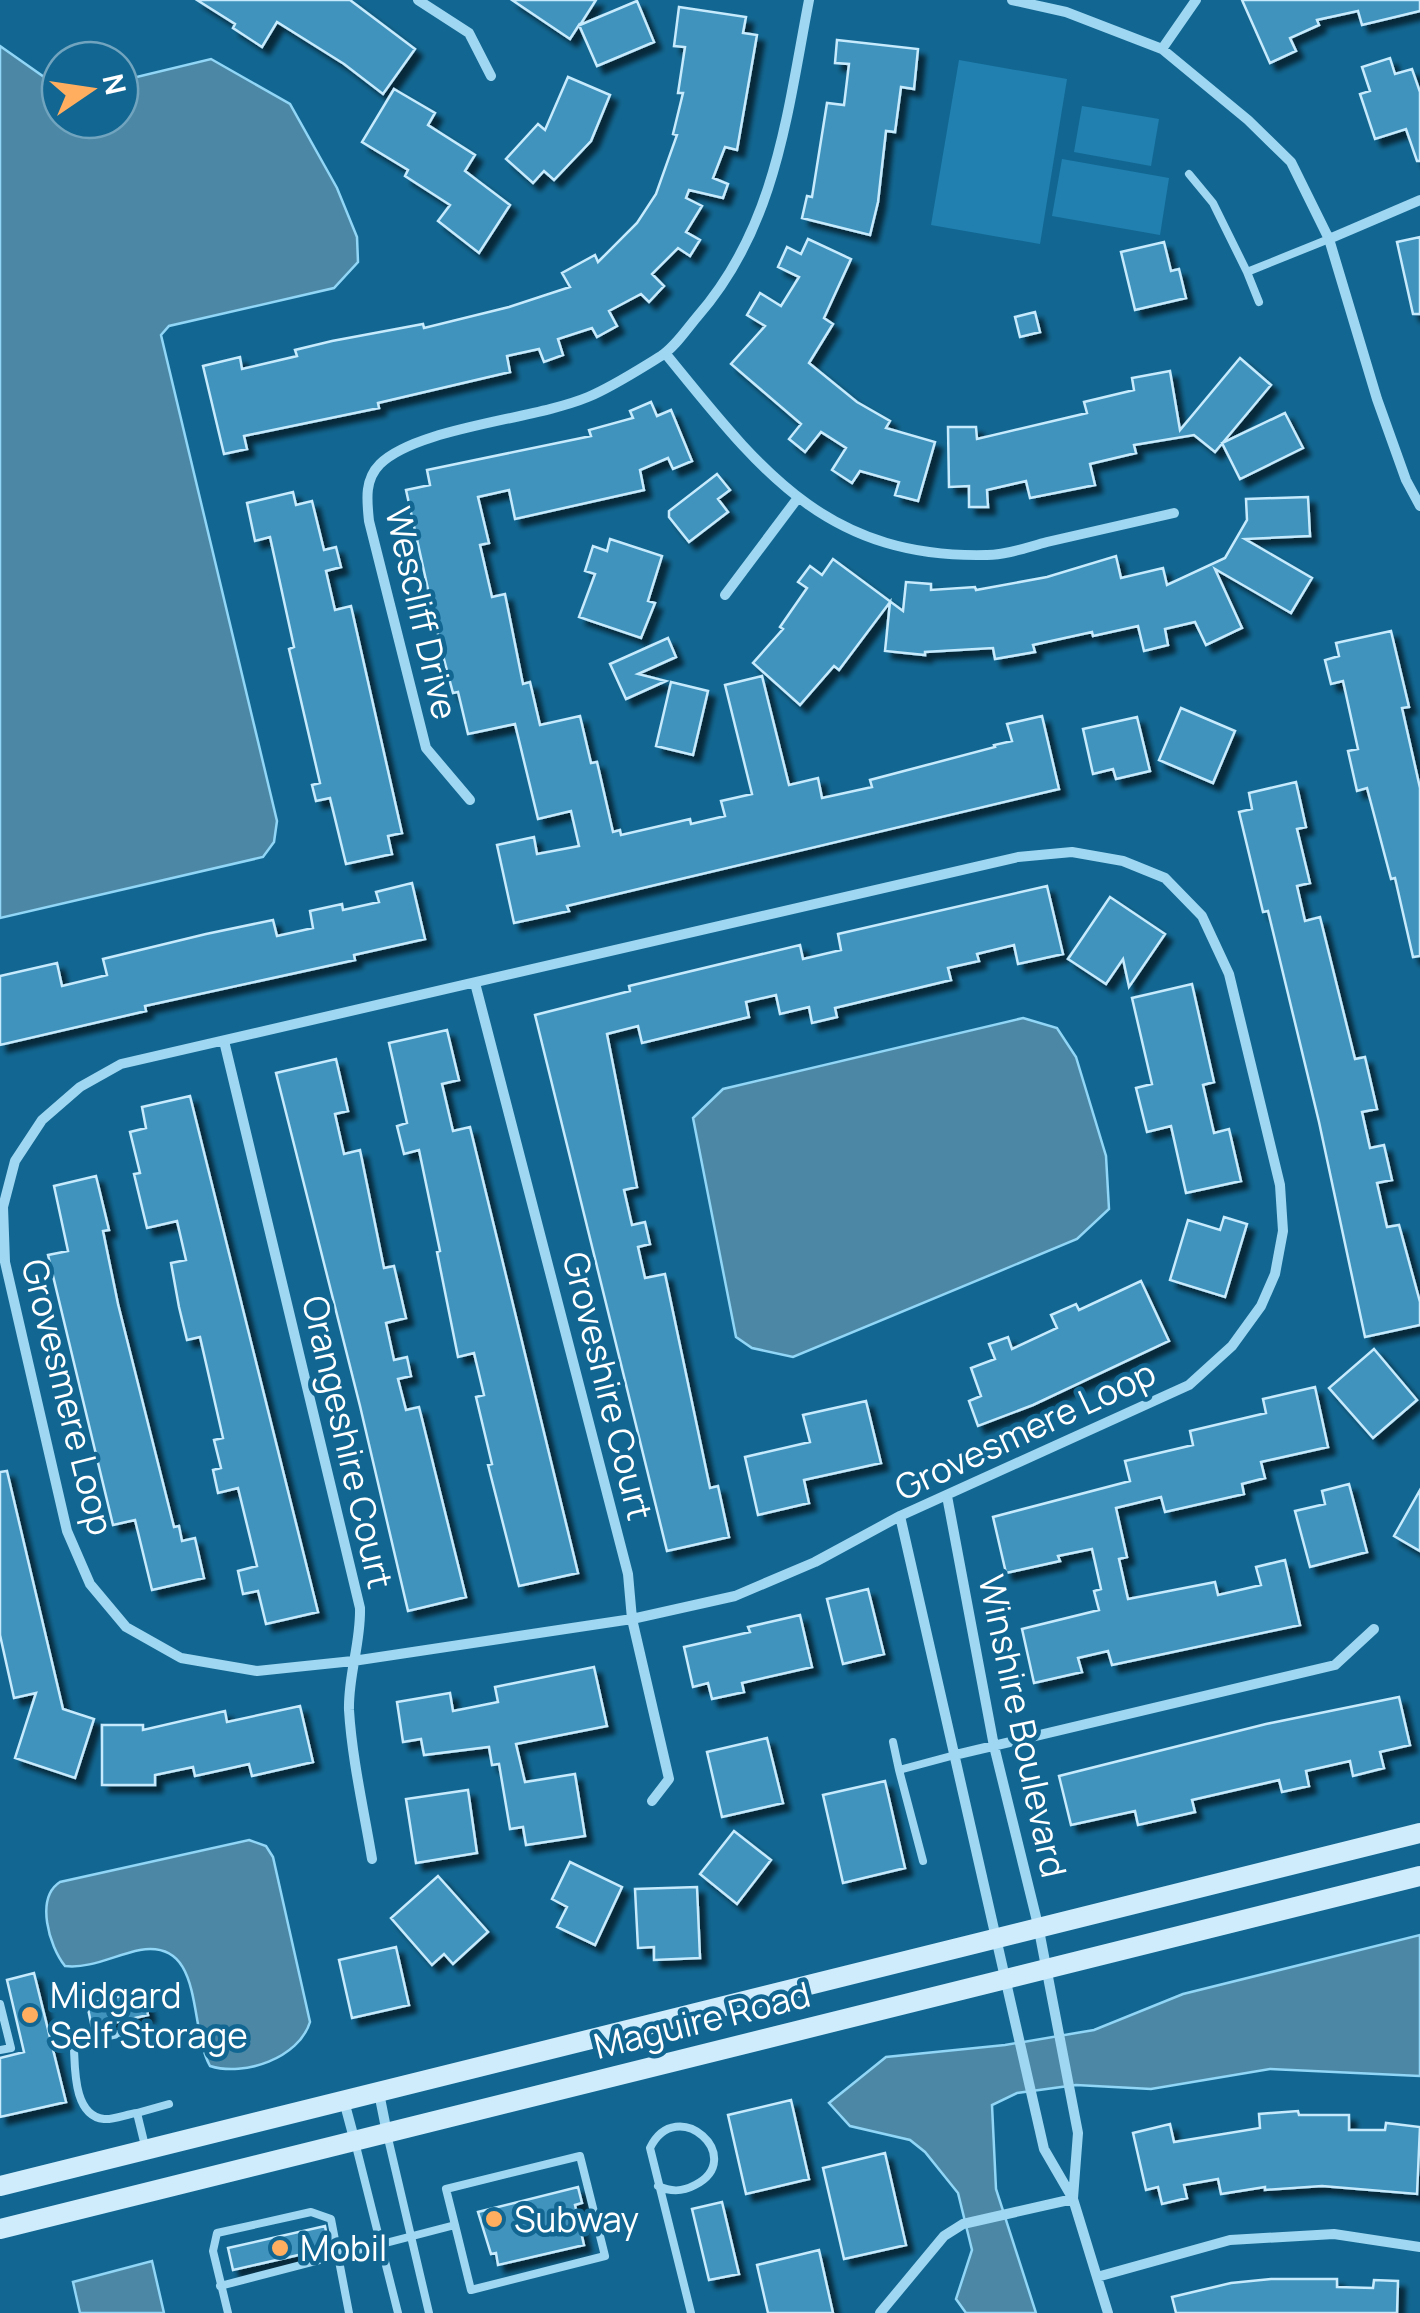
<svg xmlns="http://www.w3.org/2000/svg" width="1420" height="2313" viewBox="0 0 1420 2313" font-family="Manrope,sans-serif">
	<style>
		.green { fill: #2180b0 }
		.water { fill: #4c88a6; stroke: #91d6f6; stroke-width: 2.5 }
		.building { fill: #3f93bd; stroke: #c7ebfd; stroke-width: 2.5; filter: url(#shadow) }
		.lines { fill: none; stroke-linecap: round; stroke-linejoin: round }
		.lane { stroke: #9fd7f2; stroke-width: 8 }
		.street { stroke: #9fd7f2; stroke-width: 10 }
		.secondary { stroke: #ceecfc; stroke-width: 20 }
		.poi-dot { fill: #ffae60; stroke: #126792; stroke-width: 4 }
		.labels { text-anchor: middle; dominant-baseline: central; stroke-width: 9; stroke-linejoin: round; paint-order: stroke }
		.street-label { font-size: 35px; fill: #fff; stroke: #126792 }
		.poi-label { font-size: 35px; fill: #fff; stroke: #126792; text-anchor: start }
	</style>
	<defs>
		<filter id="shadow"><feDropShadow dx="7" dy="7" stdDeviation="2.5" flood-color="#0009"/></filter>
	</defs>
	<rect width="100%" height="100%" fill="#126792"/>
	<path class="green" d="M959,60L1067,79L1040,244L931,225Z
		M1082,106L1159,119L1151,166L1074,152Z
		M1062,159L1169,178L1160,235L1052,216Z"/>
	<path class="water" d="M0,46L47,79L60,81V120H120V81L211,59L290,104L337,188L357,237L358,262L334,288L169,326L161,335L277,821L274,842L263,857L0,918Z
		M1023,1018L1057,1028L1076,1057L1106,1156L1109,1209L1077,1239L793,1357L752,1348L736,1337L693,1118L723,1089Z
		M249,1840L266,1846L273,1857L310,2022C299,2058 244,2077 210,2066C188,2026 205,1939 140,1950C115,1955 90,1969 65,1966C49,1946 35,1898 60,1882Z
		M1420,1935V2076L1270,2069L1151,2089L1076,2085L1017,2093L992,2105L996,2189L1036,2313H966L956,2299L972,2250L958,2193L925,2152L910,2140L850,2126L829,2103L886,2057L1005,2045L1094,2030L1183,1994Z
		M152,2261L164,2313H80L73,2282Z"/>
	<path class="building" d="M197,0H350L415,49L383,94L344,64L277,22L262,47L233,28L235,24Z
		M512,0H596L580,25L637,1L654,42L597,66L579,25L570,39Z
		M1242,0H1420V11L1362,25L1358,11L1317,20L1319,25L1290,38L1296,51L1270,63Z
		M679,7L746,17L743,33L757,35L737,150L725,147L713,178L728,184L723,198L689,190L686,198L702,206L686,232L700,240L690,256L678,248L652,274L664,286L649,302L641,294L609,311L617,326L597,337L592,328L558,339L563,355L544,362L539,349L507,356L510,372L378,403L379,408L244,436L247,449L224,454L203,366L240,357L242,369L297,356L295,350L332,341L423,324L424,328L509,307L570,287L562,273L595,255L598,262L637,223L656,194L677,135L673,134L683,93H678L685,47L674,46Z
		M837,40L918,49L914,89L901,87L895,132L886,131L878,202L870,235L802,218L807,196L812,197L827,103L844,105L849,64L835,63Z
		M1390,58L1395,74L1412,69L1420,92V161H1417L1406,129L1375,139L1360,94L1370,91L1362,67Z
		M568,77L610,95L591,141L554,180L544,171L533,183L506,159L538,124L545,130Z
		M394,89L435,113L428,125L475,155L465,171L510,205L479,253L438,221L450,205L405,176L408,170L362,142Z
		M1420,237V314H1413L1397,242Z
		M808,239L851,259L824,318L833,324L809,363L857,402L890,421L886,428L935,442L918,501L895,495L899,482L860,471L852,483L832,470L846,448L821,432L805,452L789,439L801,424L731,364L765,326L747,315L760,293L781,306L799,277L778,267L787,247L801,254Z
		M1164,242L1171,271L1179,269L1186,298L1135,310L1121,252Z
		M1035,312L1040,332L1020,337L1015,317Z
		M1240,358L1271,385L1215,452L1194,435L1134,445L1136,453L1090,464L1095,485L1030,498L1026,481L987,490L988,507H969V486L949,487L948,427H976L977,439L1087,413L1084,402L1134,390L1132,378L1170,371L1180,430Z
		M651,402L657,416L671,410L692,461L673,469L668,458L640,470L644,490L515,519L509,490L478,497L489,543L480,545L492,597L505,594L523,684L530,682L540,725L580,716L591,763L597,762L613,832L620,830L621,835L690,819L691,824L725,816L721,801L752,794L725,685L762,676L789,785L818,778L822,798L872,787L870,780L995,747L994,745L1012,741L1007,724L1042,716L1059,789L567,906L569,911L514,923L497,845L534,837L537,854L579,846L571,811L538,819L515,724L468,734L458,692L453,693L441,648L406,490L430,485L427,470L591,436L589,430L633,418L630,411Z
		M1285,413L1303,448L1240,479L1222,443Z
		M717,474L730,490L718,499L728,512L689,542L669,517V511Z
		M293,492L296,505L312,501L324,550L336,547L341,567L326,571L335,610L351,606L402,833L388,836L392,854L346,864L330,798L316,801L312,785L320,783L289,649L294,647L270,537L255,541L247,503Z
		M1308,497L1310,536L1245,539L1312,578L1291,613L1215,569L1242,628L1206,645L1195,622L1165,629L1168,645L1144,651L1138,626L1093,636L1092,632L1033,645L1035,652L995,659L993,648L925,652V655L885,651L890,602L839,670L834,666L800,705L753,663L783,629L780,627L807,588L798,582L810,566L822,575L833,559L903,611L906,582L931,584V590L975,587L976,590L1047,577L1116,556L1121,578L1163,568L1167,585L1225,558L1247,520L1246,499Z
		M610,539L662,556L648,601L655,603L641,638L579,617L595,574L585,571L593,546L607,551Z
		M1391,631L1409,707L1402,708L1420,788V956L1413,957L1395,878L1391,879L1367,788L1357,791L1348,751L1358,749L1343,681L1331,684L1325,660L1339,656L1336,643Z
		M668,638L676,657L638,674L666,681L626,699L610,664Z
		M671,682L708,691L693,755L656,746Z
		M1181,708L1235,731L1213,783L1159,760Z
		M1137,717L1150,771L1116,779L1113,769L1093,774L1083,729Z
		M1296,782L1306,827L1297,829L1310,883L1297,886L1305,921L1320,917L1355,1059L1365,1057L1377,1109L1362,1112L1370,1148L1384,1145L1392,1180L1377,1183L1387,1227L1399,1225L1420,1302V1325L1365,1337L1319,1122L1268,911L1263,912L1239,812L1252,809L1249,793Z
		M412,883L425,939L354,955L355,960L145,1006L146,1011L0,1045V976L57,963L62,986L107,975L103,959L206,934L273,920L277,936L313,928L310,911L342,904L343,910L379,902L376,892Z
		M1047,886L1063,954L1018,964L1014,945L977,954L979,961L948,968L951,980L835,1008L837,1017L812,1023L809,1007L780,1014L776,995L746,1002L749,1017L642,1043L638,1026L607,1034L637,1187L624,1190L632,1225L645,1222L650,1244L638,1247L645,1278L665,1274L710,1488L718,1486L729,1537L667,1551L535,1015L630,991L629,986L800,945L803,959L841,950L838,934Z
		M1110,897L1165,934L1129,987L1123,959L1106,984L1068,959Z
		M1192,984L1214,1082L1203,1085L1214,1133L1229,1129L1241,1181L1186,1193L1171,1126L1147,1132L1136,1088L1152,1084L1132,998Z
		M447,1030L459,1080L442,1084L453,1131L470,1127L578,1573L519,1586L488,1465L492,1464L476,1397L484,1395L474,1353L458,1357L437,1252L440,1251L419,1150L404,1154L397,1126L407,1123L389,1043Z
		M336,1059L348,1111L335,1114L344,1154L360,1150L384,1268L394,1266L406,1318L386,1323L394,1360L407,1357L411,1376L398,1379L406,1410L419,1407L466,1597L408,1611L360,1406L276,1073Z
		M190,1096L318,1612L266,1624L258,1591L243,1594L238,1571L257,1566L238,1488L218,1493L213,1470L221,1468L214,1440L223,1438L200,1337L187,1340L179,1307L171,1263L186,1260L177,1221L147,1228L134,1174L140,1173L130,1132L146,1128L142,1107Z
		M96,1176L109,1230L103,1231L118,1304L174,1527L179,1526L182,1541L195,1538L204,1578L152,1590L135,1520L113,1525L48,1255L68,1251L54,1186Z
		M1224,1217L1247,1224L1225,1297L1170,1280L1188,1220L1220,1230Z
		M1141,1281L1169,1341L1033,1405L978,1426L969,1401L981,1396L971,1368L995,1359L989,1344L1008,1337L1012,1349L1057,1328L1051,1315L1076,1304L1079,1310Z
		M1374,1349L1417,1400L1373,1438L1329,1388Z
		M1315,1387L1328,1447L1261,1462L1265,1478L1242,1484L1244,1494L1165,1512L1161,1497L1116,1508L1127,1557L1119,1559L1128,1599L1215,1582L1218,1595L1261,1585L1256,1567L1285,1560L1300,1625L1112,1665L1108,1651L1078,1658L1082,1672L1034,1683L1022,1629L1099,1610L1094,1591L1101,1589L1092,1549L1058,1556L1060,1561L1006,1573L993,1517L1130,1481L1125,1461L1193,1445L1190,1431L1266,1413L1263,1399Z
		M866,1401L881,1463L804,1480L809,1503L758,1515L745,1457L810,1442L803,1415Z
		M7,1471L63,1709L94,1719L75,1778L15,1758L36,1693L14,1698L0,1635V1472Z
		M1349,1484L1367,1552L1310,1567L1295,1511L1325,1504L1322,1491Z
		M1420,1490V1551L1394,1536Z
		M868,1589L884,1654L843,1664L827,1599Z
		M800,1615L812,1667L742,1683L744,1692L712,1699L708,1683L693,1687L684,1647L750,1632L748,1627Z
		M594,1667L607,1726L516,1744L525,1782L575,1774L585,1836L526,1845L523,1827L510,1829L499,1764L492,1765L489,1747L424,1755L421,1739L403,1742L397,1702L450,1693L453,1711L498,1702L495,1687Z
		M1399,1697L1410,1745L1380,1752L1384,1768L1353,1776L1350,1761L1306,1771L1309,1786L1282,1792L1279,1780L1192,1800L1195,1812L1138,1825L1135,1811L1071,1825L1059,1776L1266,1724Z
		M300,1706L313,1762L252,1776L249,1764L195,1776L193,1767L155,1775V1785H102V1725H143V1730L225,1711L227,1722Z
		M767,1738L783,1803L722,1817L707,1752Z
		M885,1781L905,1868L843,1883L823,1795Z
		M468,1790L477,1853L416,1863L406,1799Z
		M734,1831L771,1860L737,1904L700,1874Z
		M570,1862L622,1887L595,1945L557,1927L567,1907L552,1899Z
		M438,1876L488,1932L453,1964L444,1954L432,1965L391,1918Z
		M697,1887L700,1958L654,1960V1947L638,1948L635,1889Z
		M396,1947L409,2005L352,2018L339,1960Z
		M34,1973L66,2102L0,2117V2058L24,2052L7,1980Z
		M143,1991L148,2015L92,2028L87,2004Z
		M791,2100L809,2179L746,2194L728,2115Z
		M1298,2111L1299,2115H1349V2130H1385L1386,2123L1420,2127L1417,2194L1322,2186L1265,2190V2187L1221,2194L1218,2179L1184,2185L1187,2198L1162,2204L1158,2187L1146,2190L1133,2133L1170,2124L1174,2142L1260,2128L1259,2114Z
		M885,2153L906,2245L844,2259L823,2168Z
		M578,2187L582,2203L575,2205L584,2245L498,2265L496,2253L491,2254L478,2212Z
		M722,2202L739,2274L709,2280L692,2209Z
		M325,2226L329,2248L233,2270L228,2248Z
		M819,2250L833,2313H768L757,2265Z
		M1271,2279H1337V2287L1373,2288L1374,2280L1398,2281L1397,2313H1176L1172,2297L1231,2283Z"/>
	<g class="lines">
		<path class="lane" d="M1189,174L1213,203L1247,272L1329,239
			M1247,272L1259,302
			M893,1742L899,1770
			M923,1861L899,1770L955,1755
			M0,2004L11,2048L0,2050
			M137,2113L169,2104
			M387,2134L429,2313
			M355,2142L398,2313
			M146,2150L137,2113C127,2114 114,2120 104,2119C74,2116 75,2070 74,2049L90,2040L146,2028
			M658,2186C671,2192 682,2192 695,2185C748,2158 677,2093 650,2148L691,2313
			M220,2286L455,2225L471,2290L605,2256L580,2156L446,2189L455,2225
			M228,2313L213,2251L217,2233L311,2212L331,2219L349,2313"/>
		<path class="street" d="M418,0L469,33L491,76
			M1012,0L1066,12L1162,49L1248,120L1291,162L1329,239L1377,399L1406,480L1420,506
			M1162,49L1196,0
			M1329,239L1420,200
			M665,353C759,468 824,559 987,555C1007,555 1028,547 1047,542C1089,532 1132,523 1174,513
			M725,595L797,499
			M470,800L426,748L369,521C367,501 364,480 380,464C418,427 533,420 588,397C612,387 638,370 661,356C675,347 686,330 697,317C776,227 787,114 809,0
			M1072,852L1123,861L1165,878L1202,916L1229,974L1280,1185L1283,1231L1275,1274L1261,1306L1232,1346L1189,1385L900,1516L815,1562L735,1596L632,1619L353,1661L257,1671L181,1658L126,1627L90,1584L67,1531L5,1262L3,1207L15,1161L42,1120L80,1087L121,1064L1018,857Z
			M475,983L628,1574L632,1619L669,1779L652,1801
			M224,1041L360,1608C361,1643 348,1675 349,1710C352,1759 364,1811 372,1859
			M947,1496L994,1746L1038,1925L1078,2133L1073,2198
			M900,1516L1044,2149L1073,2199L1108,2313
			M955,1755L1335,1665L1374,1629
			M379,2093L387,2133
			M344,2101L355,2142
			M1097,2277L1230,2240L1334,2234L1420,2247
			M880,2313L944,2236L963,2224L1073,2199"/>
		<path class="secondary" d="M0,2186L1420,1833
			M0,2229L1420,1876"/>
	</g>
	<g class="poi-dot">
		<circle cx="30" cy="2015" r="10"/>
		<circle cx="494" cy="2219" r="10"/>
		<circle cx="280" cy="2248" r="10"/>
	</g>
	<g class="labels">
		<g class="street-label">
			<text transform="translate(422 613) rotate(77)">Wescliff Drive</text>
			<text transform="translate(608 1386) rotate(76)">Groveshire Court</text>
			<text transform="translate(68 1397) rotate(76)">Grovesmere Loop</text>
			<text transform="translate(1025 1430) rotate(-25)">Grovesmere Loop</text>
			<text transform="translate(348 1442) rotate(77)">Orangeshire Court</text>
			<text transform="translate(1023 1726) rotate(78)">Winshire Boulevard</text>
			<text transform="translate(702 2020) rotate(-14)">Maguire Road</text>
		</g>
		<g class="poi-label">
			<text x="50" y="1995">Midgard<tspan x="50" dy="40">Self Storage</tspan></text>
			<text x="514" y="2219">Subway</text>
			<text x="300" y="2248">Mobil</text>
		</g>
	</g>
	<g transform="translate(90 90) rotate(77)"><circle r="48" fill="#126792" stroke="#71a4be" stroke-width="2.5"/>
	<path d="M0-8L18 38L0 25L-18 38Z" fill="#ffae60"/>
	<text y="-15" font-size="28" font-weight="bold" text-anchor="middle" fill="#ffffff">N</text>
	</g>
</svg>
